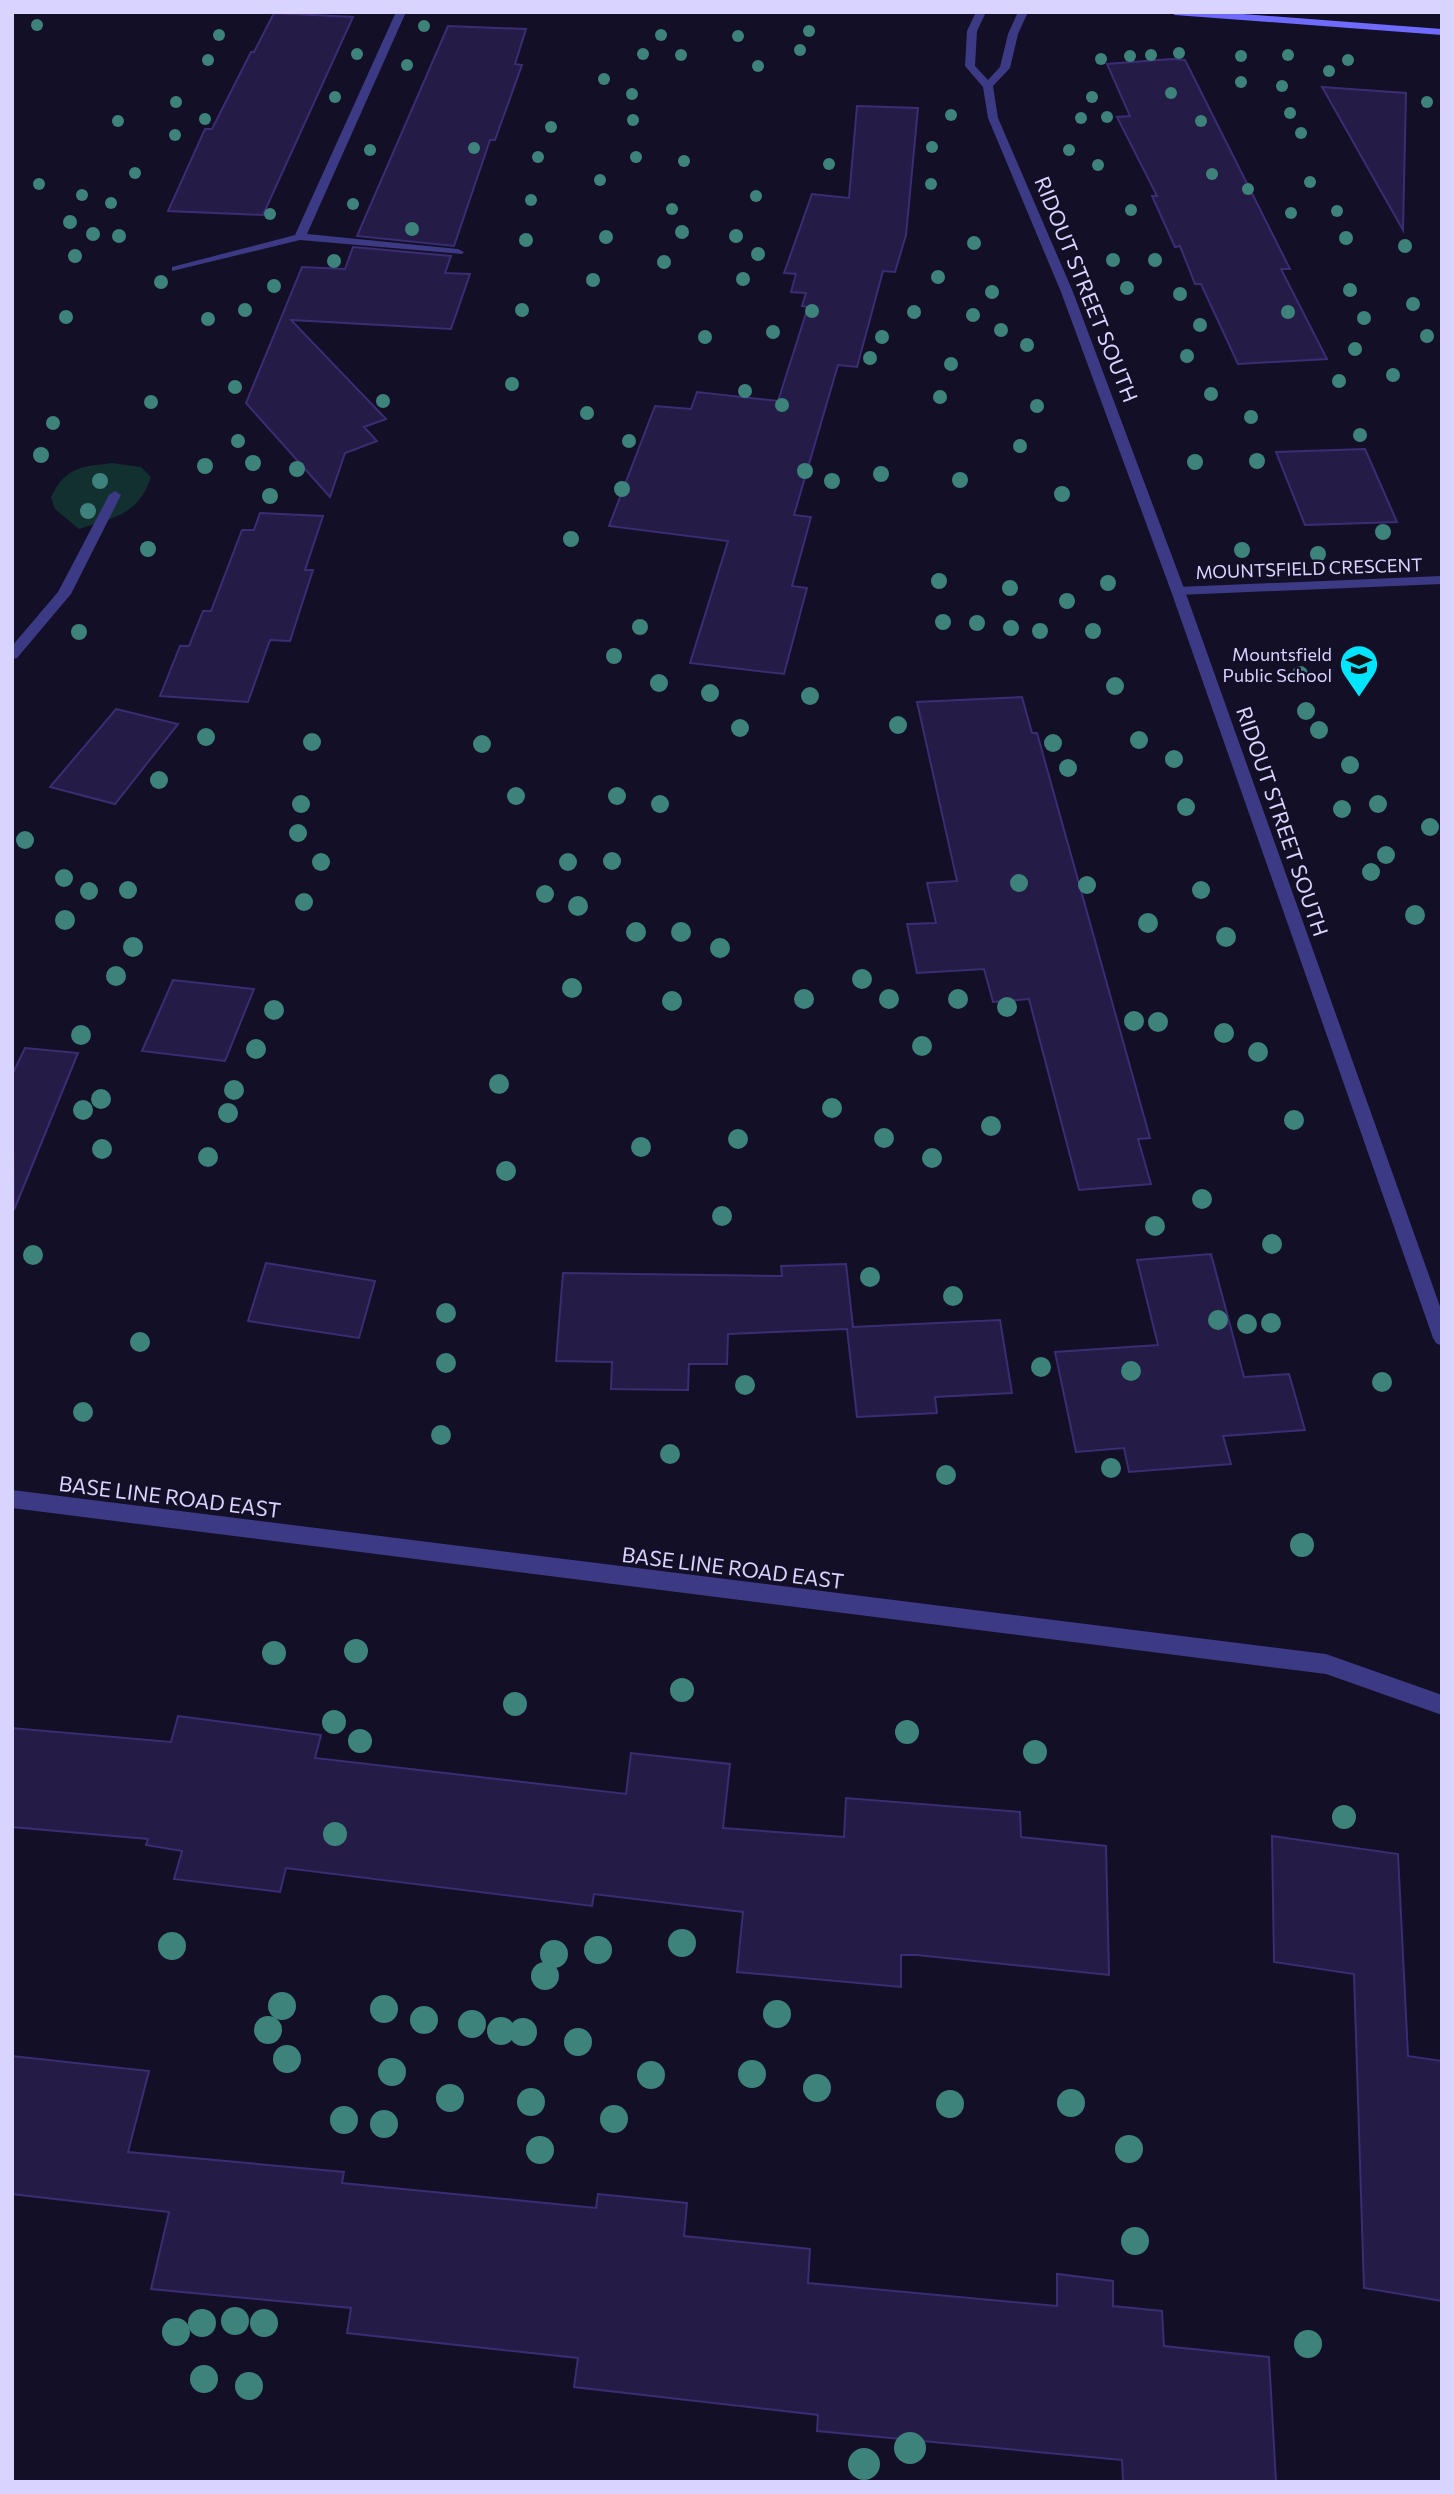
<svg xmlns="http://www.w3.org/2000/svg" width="1454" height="2494" viewBox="0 0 1454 2494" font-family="Commissioner,sans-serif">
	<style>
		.green { fill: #12302f }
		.building { fill: #241b47; stroke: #3b2d73; stroke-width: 2 }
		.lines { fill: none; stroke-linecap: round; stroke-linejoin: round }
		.minor { fill: #3d3a85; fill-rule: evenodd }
		.tertiary { fill: #3d3a85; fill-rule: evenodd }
		.secondary { fill: #6f6bff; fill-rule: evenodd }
		.tree { fill: #3d827b }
		.labels { text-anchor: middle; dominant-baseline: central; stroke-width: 5; stroke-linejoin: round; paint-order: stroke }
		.far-street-label { font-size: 18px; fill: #d9d4ff; stroke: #130f26 }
		.far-poi-label { font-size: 18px; fill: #d9d4ff; stroke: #130f26; text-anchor: end }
		.street-label { font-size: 21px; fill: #d9d4ff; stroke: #130f26 }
	</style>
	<rect width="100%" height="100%" fill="#130f26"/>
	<path class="green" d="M112,463L141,467L151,477C138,516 114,517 79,529L55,509L51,497C66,467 80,467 112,463Z"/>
	<path class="building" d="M274,13L353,17L263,215L168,211L205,129H212L251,52H254Z
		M448,26L526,29L515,64L522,65L495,140H490L454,246L357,236Z
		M1171,59L1185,60L1290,269H1281L1327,359L1238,364L1201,284H1195L1180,246L1175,247L1152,196H1157L1117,117L1130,116L1107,64Z
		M1322,87L1406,93L1403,230Z
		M857,106L918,108L906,235L895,272L883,271L857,367L838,365L794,515L811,517L792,586L807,588L784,674L690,663L728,541L609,526L655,406L691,409L697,392L778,401L808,307L802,306L806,293L791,292L796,274L784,273L812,194L849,198Z
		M353,247L451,256L445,273L470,274L451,329L291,320L386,419L364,427L377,441L345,453L330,497L246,403L302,267L345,269Z
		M1365,449L1397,522L1305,525L1276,452Z
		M260,513L323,516L305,570H313L290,641L270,640L248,702L160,696L180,646H189L203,611H211L242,530H254Z
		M1022,697L1032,733H1037L1150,1138L1138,1139L1151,1184L1079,1190L1029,999L993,1002L984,969L917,973L907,924L936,923L927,883L957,881L917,702Z
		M116,709L178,724L115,804L50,787Z
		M173,980L254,989L225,1061L142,1051Z
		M25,1048L78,1053L14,1210L12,1075Z
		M1211,1254L1244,1377L1289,1374L1305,1430L1223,1436L1231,1464L1129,1472L1124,1448L1076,1452L1055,1352L1158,1345L1137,1260Z
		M266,1263L375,1281L359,1338L248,1321Z
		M846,1264L853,1327L1000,1320L1012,1393L935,1397L937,1413L857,1417L847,1329L728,1334L727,1364H689L688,1390L611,1389L612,1362L556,1361L563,1273L782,1276L781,1266Z
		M178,1716L321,1735L315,1758L626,1794L631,1753L730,1764L723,1828L844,1837L846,1798L1020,1812L1021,1837L1106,1846L1109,1975L917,1955H901V1987L737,1972L743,1912L594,1894L592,1906L286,1868L280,1892L174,1879L182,1851L146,1845L148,1839L12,1827V1728L171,1742Z
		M1272,1836L1398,1854L1408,2056L1442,2061V2301L1364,2288L1354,1974L1274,1962Z
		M12,2056L149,2071L128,2152L344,2172L342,2183L596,2208L598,2194L687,2203L684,2236L810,2249L808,2283L1057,2306V2274L1113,2281V2306L1162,2311L1164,2346L1269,2357L1276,2482H1123L1122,2460L817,2431L818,2415L574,2387L578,2358L347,2333L351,2308L151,2289L169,2212L12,2194Z"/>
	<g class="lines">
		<path class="minor" d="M396,12H406L307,234L458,249L464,252L462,254L300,240L172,271V267L295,235Z
			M115,491L121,495L71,594L17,658L12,659V646L58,592L109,495Z
			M1442,576V584L1178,595L1171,591L1178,587Z"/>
		<path class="tertiary" d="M976,12H986L977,31L975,66L988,80L1000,67L1008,34L1018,12H1028L1018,34L1010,68L993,86L998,118L1073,292L1185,591L1442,1312V1346L1436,1343L1433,1338L1171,591L1061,292L988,118L983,87L965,66L967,31Z
			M12,1490L1326,1654L1442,1695V1715L1326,1674L12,1508Z"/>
		<path class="secondary" d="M1170,12H1217L1442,29V35L1175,15Z"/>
	</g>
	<g class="tree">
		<circle cx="37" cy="25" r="6"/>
		<circle cx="424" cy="26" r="6"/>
		<circle cx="809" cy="31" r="6"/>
		<circle cx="219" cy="35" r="6"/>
		<circle cx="661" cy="35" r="6"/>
		<circle cx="738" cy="36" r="6"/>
		<circle cx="800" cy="50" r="6"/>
		<circle cx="1179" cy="53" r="6"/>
		<circle cx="357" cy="54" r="6"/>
		<circle cx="643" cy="54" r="6"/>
		<circle cx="681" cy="55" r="6"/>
		<circle cx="1151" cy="55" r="6"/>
		<circle cx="1288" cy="55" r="6"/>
		<circle cx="1130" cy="56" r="6"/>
		<circle cx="1241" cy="56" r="6"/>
		<circle cx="1101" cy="59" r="6"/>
		<circle cx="208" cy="60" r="6"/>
		<circle cx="1348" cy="60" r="6"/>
		<circle cx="407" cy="65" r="6"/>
		<circle cx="758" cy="66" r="6"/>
		<circle cx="1329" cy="71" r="6"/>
		<circle cx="604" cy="79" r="6"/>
		<circle cx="1241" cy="82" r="6"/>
		<circle cx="1282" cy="86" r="6"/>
		<circle cx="1171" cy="93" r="6"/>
		<circle cx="632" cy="94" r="6"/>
		<circle cx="335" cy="97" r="6"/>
		<circle cx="1092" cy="97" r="6"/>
		<circle cx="176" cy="102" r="6"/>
		<circle cx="1427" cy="102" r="6"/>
		<circle cx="1290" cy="113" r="6"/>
		<circle cx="951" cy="115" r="6"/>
		<circle cx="1107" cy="117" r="6"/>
		<circle cx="1081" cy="118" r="6"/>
		<circle cx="205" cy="119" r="6"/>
		<circle cx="633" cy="120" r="6"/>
		<circle cx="118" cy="121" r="6"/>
		<circle cx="1201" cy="121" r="6"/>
		<circle cx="551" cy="127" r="6"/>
		<circle cx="1301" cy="133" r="6"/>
		<circle cx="175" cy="135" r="6"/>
		<circle cx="932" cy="147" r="6"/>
		<circle cx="474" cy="148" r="6"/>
		<circle cx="370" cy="150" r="6"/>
		<circle cx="1069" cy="150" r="6"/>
		<circle cx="538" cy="157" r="6"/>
		<circle cx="636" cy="157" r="6"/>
		<circle cx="684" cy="161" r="6"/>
		<circle cx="829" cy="164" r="6"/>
		<circle cx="1098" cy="165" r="6"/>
		<circle cx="135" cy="173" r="6"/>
		<circle cx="1212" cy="174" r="6"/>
		<circle cx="600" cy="180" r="6"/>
		<circle cx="1310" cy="182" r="6"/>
		<circle cx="39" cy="184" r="6"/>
		<circle cx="931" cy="184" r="6"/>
		<circle cx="1248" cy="189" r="6"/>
		<circle cx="82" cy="195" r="6"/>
		<circle cx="756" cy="196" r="6"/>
		<circle cx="531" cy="200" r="6"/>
		<circle cx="111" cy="203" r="6"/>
		<circle cx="353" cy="204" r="6"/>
		<circle cx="672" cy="209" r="6"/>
		<circle cx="1131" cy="210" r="6"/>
		<circle cx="1337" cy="211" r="6"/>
		<circle cx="1291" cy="213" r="6"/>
		<circle cx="270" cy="214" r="6"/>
		<circle cx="70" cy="222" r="7"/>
		<circle cx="412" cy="229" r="7"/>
		<circle cx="682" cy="232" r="7"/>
		<circle cx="93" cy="234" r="7"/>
		<circle cx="119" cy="236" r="7"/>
		<circle cx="736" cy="236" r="7"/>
		<circle cx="606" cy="237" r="7"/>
		<circle cx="1346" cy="238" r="7"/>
		<circle cx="526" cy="240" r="7"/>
		<circle cx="974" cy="243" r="7"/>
		<circle cx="1405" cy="246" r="7"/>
		<circle cx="758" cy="254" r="7"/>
		<circle cx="75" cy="256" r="7"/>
		<circle cx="1113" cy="260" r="7"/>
		<circle cx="1155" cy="260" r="7"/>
		<circle cx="334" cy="261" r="7"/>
		<circle cx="664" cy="262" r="7"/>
		<circle cx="938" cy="277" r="7"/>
		<circle cx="743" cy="279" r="7"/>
		<circle cx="593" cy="280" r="7"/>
		<circle cx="161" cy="282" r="7"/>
		<circle cx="274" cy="286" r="7"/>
		<circle cx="1127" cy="288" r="7"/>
		<circle cx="1350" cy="290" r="7"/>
		<circle cx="992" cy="292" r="7"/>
		<circle cx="1180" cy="294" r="7"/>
		<circle cx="1413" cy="304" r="7"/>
		<circle cx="245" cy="310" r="7"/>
		<circle cx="522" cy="310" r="7"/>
		<circle cx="812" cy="311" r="7"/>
		<circle cx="914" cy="312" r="7"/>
		<circle cx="1288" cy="312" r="7"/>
		<circle cx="973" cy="315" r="7"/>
		<circle cx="66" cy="317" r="7"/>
		<circle cx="1364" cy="318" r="7"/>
		<circle cx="208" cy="319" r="7"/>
		<circle cx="1200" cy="325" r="7"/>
		<circle cx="1001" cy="330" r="7"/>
		<circle cx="773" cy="332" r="7"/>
		<circle cx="1427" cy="336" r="7"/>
		<circle cx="705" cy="337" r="7"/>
		<circle cx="882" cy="337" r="7"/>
		<circle cx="1027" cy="345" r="7"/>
		<circle cx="1355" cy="349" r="7"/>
		<circle cx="1187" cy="356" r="7"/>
		<circle cx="870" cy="358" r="7"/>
		<circle cx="951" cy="364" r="7"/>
		<circle cx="1393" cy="375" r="7"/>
		<circle cx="1339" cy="381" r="7"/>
		<circle cx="512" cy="384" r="7"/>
		<circle cx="235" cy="387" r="7"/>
		<circle cx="745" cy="391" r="7"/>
		<circle cx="1211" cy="394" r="7"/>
		<circle cx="940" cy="397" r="7"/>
		<circle cx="383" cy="401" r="7"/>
		<circle cx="151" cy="402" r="7"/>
		<circle cx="782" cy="405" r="7"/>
		<circle cx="1037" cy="406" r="7"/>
		<circle cx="587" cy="413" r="7"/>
		<circle cx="1251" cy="417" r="7"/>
		<circle cx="53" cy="423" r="7"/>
		<circle cx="1360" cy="435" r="7"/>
		<circle cx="238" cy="441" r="7"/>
		<circle cx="629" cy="441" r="7"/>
		<circle cx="1020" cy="446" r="7"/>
		<circle cx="41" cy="455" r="8"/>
		<circle cx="1257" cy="461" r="8"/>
		<circle cx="1195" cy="462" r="8"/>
		<circle cx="253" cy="463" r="8"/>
		<circle cx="205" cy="466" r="8"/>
		<circle cx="297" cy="469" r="8"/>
		<circle cx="805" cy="471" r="8"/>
		<circle cx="881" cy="474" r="8"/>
		<circle cx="960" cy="480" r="8"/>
		<circle cx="100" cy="481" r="8"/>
		<circle cx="832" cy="481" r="8"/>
		<circle cx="622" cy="489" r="8"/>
		<circle cx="1062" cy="494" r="8"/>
		<circle cx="270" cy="496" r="8"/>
		<circle cx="88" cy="511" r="8"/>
		<circle cx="1383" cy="532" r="8"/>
		<circle cx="571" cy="539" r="8"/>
		<circle cx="148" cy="549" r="8"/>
		<circle cx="1242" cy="550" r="8"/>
		<circle cx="1318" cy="554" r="8"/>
		<circle cx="939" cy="581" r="8"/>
		<circle cx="1108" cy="583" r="8"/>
		<circle cx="1010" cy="588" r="8"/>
		<circle cx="1067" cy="601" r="8"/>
		<circle cx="943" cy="622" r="8"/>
		<circle cx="977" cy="623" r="8"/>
		<circle cx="640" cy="627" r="8"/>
		<circle cx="1011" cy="628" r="8"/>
		<circle cx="1040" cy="631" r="8"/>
		<circle cx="1093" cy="631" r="8"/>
		<circle cx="79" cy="632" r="8"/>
		<circle cx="614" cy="656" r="8"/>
		<circle cx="1300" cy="674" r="8"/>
		<circle cx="659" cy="683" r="9"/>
		<circle cx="1115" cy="686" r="9"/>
		<circle cx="710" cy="693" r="9"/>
		<circle cx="810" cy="696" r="9"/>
		<circle cx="1306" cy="711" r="9"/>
		<circle cx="898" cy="725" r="9"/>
		<circle cx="740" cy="728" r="9"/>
		<circle cx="1319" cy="730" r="9"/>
		<circle cx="206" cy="737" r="9"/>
		<circle cx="1139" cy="740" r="9"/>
		<circle cx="312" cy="742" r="9"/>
		<circle cx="1053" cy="743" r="9"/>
		<circle cx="482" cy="744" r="9"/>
		<circle cx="1174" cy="759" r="9"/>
		<circle cx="1350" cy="765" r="9"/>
		<circle cx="1068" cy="768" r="9"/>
		<circle cx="159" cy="780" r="9"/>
		<circle cx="516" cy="796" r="9"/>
		<circle cx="617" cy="796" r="9"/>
		<circle cx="301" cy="804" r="9"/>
		<circle cx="660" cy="804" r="9"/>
		<circle cx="1378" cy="804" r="9"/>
		<circle cx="1186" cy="807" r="9"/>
		<circle cx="1342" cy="809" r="9"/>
		<circle cx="1430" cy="827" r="9"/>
		<circle cx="298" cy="833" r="9"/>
		<circle cx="25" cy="840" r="9"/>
		<circle cx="1386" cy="855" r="9"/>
		<circle cx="612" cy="861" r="9"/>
		<circle cx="321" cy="862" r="9"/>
		<circle cx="568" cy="862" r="9"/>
		<circle cx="1371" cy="872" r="9"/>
		<circle cx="64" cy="878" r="9"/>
		<circle cx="1019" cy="883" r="9"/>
		<circle cx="1087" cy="885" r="9"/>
		<circle cx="128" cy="890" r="9"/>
		<circle cx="1201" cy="890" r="9"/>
		<circle cx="89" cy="891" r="9"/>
		<circle cx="545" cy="894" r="9"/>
		<circle cx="304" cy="902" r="9"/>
		<circle cx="578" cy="906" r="10"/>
		<circle cx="1415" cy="915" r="10"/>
		<circle cx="65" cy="920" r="10"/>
		<circle cx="1148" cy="923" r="10"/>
		<circle cx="636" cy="932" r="10"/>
		<circle cx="681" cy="932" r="10"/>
		<circle cx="1226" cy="937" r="10"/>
		<circle cx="133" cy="947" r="10"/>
		<circle cx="720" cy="948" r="10"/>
		<circle cx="116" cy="976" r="10"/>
		<circle cx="862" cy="979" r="10"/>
		<circle cx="572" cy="988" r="10"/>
		<circle cx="804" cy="999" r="10"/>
		<circle cx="889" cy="999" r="10"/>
		<circle cx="958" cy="999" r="10"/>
		<circle cx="672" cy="1001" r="10"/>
		<circle cx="1007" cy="1007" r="10"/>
		<circle cx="274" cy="1010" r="10"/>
		<circle cx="1134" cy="1021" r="10"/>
		<circle cx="1158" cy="1022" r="10"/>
		<circle cx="1224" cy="1033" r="10"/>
		<circle cx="81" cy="1035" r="10"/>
		<circle cx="922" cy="1046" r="10"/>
		<circle cx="256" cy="1049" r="10"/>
		<circle cx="1258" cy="1052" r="10"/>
		<circle cx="499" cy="1084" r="10"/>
		<circle cx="234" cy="1090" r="10"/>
		<circle cx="101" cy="1099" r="10"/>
		<circle cx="832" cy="1108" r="10"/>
		<circle cx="83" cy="1110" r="10"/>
		<circle cx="228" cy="1113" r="10"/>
		<circle cx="1294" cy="1120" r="10"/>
		<circle cx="991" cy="1126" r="10"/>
		<circle cx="884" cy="1138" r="10"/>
		<circle cx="738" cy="1139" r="10"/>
		<circle cx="641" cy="1147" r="10"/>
		<circle cx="102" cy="1149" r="10"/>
		<circle cx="208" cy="1157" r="10"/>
		<circle cx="932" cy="1158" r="10"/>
		<circle cx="506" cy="1171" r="10"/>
		<circle cx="1202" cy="1199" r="10"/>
		<circle cx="722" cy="1216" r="10"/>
		<circle cx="1155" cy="1226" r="10"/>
		<circle cx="1272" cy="1244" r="10"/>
		<circle cx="33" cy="1255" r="10"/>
		<circle cx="870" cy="1277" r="10"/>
		<circle cx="953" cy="1296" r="10"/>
		<circle cx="446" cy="1313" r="10"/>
		<circle cx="1218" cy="1320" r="10"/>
		<circle cx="1271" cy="1323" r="10"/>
		<circle cx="1247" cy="1324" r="10"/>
		<circle cx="140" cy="1342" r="10"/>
		<circle cx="446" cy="1363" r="10"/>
		<circle cx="1041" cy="1367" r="10"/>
		<circle cx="1131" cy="1371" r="10"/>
		<circle cx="1382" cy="1382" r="10"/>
		<circle cx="745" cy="1385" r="10"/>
		<circle cx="83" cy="1412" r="10"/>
		<circle cx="441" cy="1435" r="10"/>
		<circle cx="670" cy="1454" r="10"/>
		<circle cx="1111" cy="1468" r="10"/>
		<circle cx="946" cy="1475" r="10"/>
		<circle cx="1302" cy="1545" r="12"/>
		<circle cx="356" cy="1651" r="12"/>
		<circle cx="274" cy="1653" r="12"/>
		<circle cx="682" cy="1690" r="12"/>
		<circle cx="515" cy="1704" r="12"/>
		<circle cx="334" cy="1722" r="12"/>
		<circle cx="907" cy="1732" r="12"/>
		<circle cx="360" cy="1741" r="12"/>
		<circle cx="1035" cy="1752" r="12"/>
		<circle cx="1344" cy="1817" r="12"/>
		<circle cx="335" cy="1834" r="12"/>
		<circle cx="682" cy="1943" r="14"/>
		<circle cx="172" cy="1946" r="14"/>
		<circle cx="598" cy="1950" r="14"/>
		<circle cx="554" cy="1954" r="14"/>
		<circle cx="545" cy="1976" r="14"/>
		<circle cx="282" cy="2006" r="14"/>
		<circle cx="384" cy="2009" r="14"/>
		<circle cx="777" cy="2014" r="14"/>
		<circle cx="424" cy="2020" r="14"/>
		<circle cx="472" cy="2024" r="14"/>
		<circle cx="268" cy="2030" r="14"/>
		<circle cx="501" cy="2031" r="14"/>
		<circle cx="523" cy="2032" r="14"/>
		<circle cx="578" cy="2042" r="14"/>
		<circle cx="287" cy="2059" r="14"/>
		<circle cx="392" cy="2072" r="14"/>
		<circle cx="752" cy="2074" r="14"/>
		<circle cx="651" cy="2075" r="14"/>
		<circle cx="817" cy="2088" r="14"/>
		<circle cx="450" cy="2098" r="14"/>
		<circle cx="531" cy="2102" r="14"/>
		<circle cx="1071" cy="2103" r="14"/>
		<circle cx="950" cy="2104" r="14"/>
		<circle cx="614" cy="2119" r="14"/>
		<circle cx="344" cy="2120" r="14"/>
		<circle cx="384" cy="2124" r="14"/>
		<circle cx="1129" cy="2149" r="14"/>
		<circle cx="540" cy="2150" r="14"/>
		<circle cx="1135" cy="2241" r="14"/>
		<circle cx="235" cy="2321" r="14"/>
		<circle cx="202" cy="2323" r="14"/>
		<circle cx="264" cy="2323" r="14"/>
		<circle cx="176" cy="2332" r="14"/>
		<circle cx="1308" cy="2344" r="14"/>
		<circle cx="204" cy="2379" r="14"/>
		<circle cx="249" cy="2386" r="14"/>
		<circle cx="910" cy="2448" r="16"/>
		<circle cx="864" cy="2464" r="16"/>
	</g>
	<defs>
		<g id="school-pin" transform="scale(2.0125)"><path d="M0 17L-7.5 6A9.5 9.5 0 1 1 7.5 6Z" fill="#00e5ff" stroke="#130f26"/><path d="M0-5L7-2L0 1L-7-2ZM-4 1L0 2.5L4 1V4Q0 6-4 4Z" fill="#111"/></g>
	</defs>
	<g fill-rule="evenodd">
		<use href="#school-pin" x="1359" y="664"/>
	</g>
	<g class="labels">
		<g class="far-street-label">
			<text transform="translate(1309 568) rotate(-2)">MOUNTSFIELD CRESCENT</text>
		</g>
		<g class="far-poi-label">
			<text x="1332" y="654">Mountsfield<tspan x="1332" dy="21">Public School</tspan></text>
		</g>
		<g class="street-label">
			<text transform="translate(1087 289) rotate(68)">RIDOUT STREET SOUTH</text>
			<text transform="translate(1283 821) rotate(71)">RIDOUT STREET SOUTH</text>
			<text transform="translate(170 1496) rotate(7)">BASE LINE ROAD EAST</text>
			<text transform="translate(733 1567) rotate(7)">BASE LINE ROAD EAST</text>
		</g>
	</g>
	<rect width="1454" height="2494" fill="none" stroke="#d9d4ff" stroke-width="28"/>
</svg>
